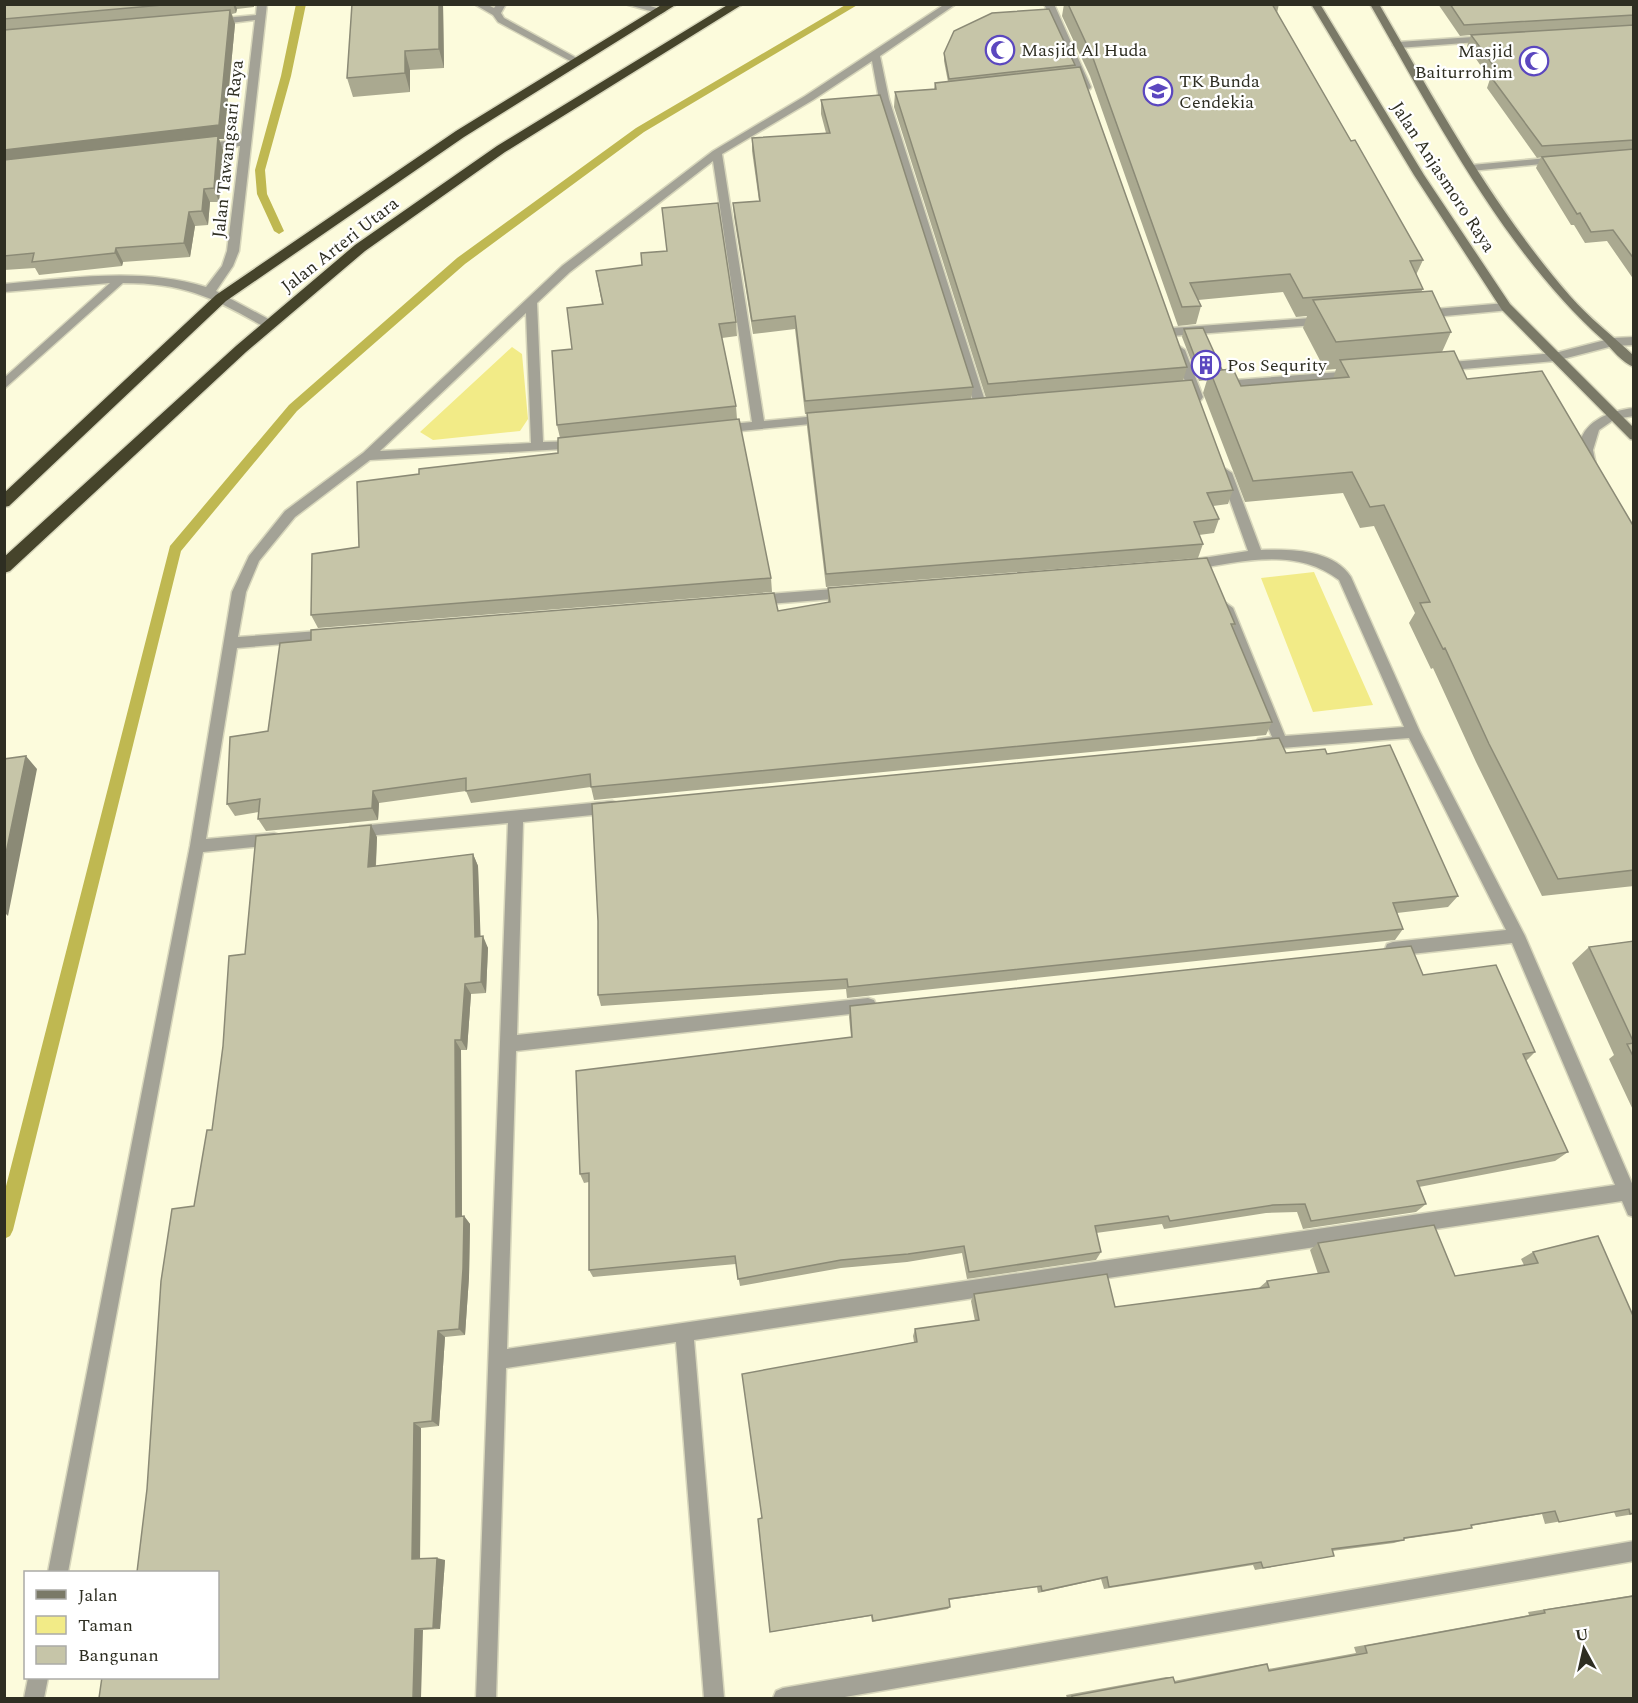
<svg xmlns="http://www.w3.org/2000/svg" width="1638" height="1703" viewBox="0 0 1638 1703" font-family="Spectral,serif">
	<style>
		.green { fill: #f2eb87 }
		.lines { fill: none; stroke-linecap: round; stroke-linejoin: round }
		.stream { fill: #bfb851; fill-rule: evenodd }
		.lane-casing { stroke: #d7d6bb; stroke-width: 3 }
		.street-casing { stroke: #d7d6bb; stroke-width: 3 }
		.secondary-casing { stroke: #d7d6bb; stroke-width: 3 }
		.highway-casing { stroke: #d7d6bb; stroke-width: 3 }
		.lane { fill: #a3a296; fill-rule: evenodd }
		.street { fill: #a3a296; fill-rule: evenodd }
		.secondary { fill: #7a7967; fill-rule: evenodd }
		.highway { fill: #46442b; fill-rule: evenodd }
		.wall { fill: #aaa990 }
		.shaded-wall { fill: #8b8a76 }
		.building { fill: #c6c5a8; stroke: #8b8a76; stroke-width: 1.5 }
		.labels { text-anchor: middle; dominant-baseline: central; stroke-width: 4.5; stroke-linejoin: round; paint-order: stroke }
		.far-poi-label { font-size: 18px; fill: #2e2e22; stroke: #fff; text-anchor: start }
		.far-street-label { font-size: 18px; fill: #2e2e22; stroke: #fff }
	</style>
	<rect width="100%" height="100%" fill="#fcfbdc"/>
	<path class="green" d="M512,347L522,354L528,419L520,431L433,440L420,432Z
		M1314,572L1373,705L1313,712L1261,578Z"/>
	<g class="lines">
		<path class="stream" d="M296,4H306L291,76L265,170L267,194L284,231L279,234L274,231L257,194L255,170L281,76Z
			M847,4H859L644,132L465,264L297,411L181,551L13,1230L10,1236L4,1239V1194L170,546L289,405L457,258L636,128Z"/>
		<g class="lane-casing">
			<path id="lane" d="M474,4H486L494,8L497,4H506L501,13L504,18L582,61L574,63L498,22L493,15Z
				M625,4H644L666,11L661,14Z"/>
		</g>
		<g class="street-casing">
			<path id="street" d="M257,4H267L239,251L233,266L216,291L274,322V328H266C214,298 185,283 123,283L4,389V378L110,283L4,292V284C71,278 141,267 206,287L222,266L227,251L240,146L201,150L196,147L201,144L241,139L255,20L214,25L209,22L214,19L256,15Z
				M945,4H956L880,56L889,99L987,407L985,410H977L975,407L879,99L872,61L813,100L722,154L764,421L827,415L831,416V422L720,433L714,429L720,425L752,422L713,161L570,272L537,303L543,442L577,441L583,445L581,448L370,460L295,517L259,561L246,592L238,637L332,630L339,635L332,640L237,648L206,839L274,833L279,835L281,839L279,843L274,845L203,852L68,1572H48L190,846L232,592L249,556L285,511L363,453L562,266L713,151L805,96ZM526,313L531,443L380,451Z
				M1044,4H1054L1091,87L1090,89L1081,87Z
				M1488,36L1493,39L1491,41L1398,48L1393,45L1398,42Z
				M1558,157L1562,158V162L1471,171L1466,168L1471,165Z
				M1506,303L1510,304V310L1423,318L1417,314L1423,310Z
				M1324,317L1328,318V324L1172,336L1166,332L1172,328Z
				M1634,337V345L1613,346L1555,361L1440,371L1434,367L1440,363L1555,353L1613,338Z
				M1179,346L1185,350L1203,397L1201,400L1197,401L1191,397L1173,350Z
				M1353,371L1359,375L1357,378L1222,389L1216,385L1222,381Z
				M1634,408V416L1615,419L1599,430L1593,450L1596,465L1590,469L1586,468C1565,431 1602,411 1634,408Z
				M1226,469L1232,473L1261,550C1290,549 1333,549 1351,577L1420,732L1525,936L1634,1188V1217L1628,1215L1622,1201L694,1340L724,1698H704L676,1342L506,1368L496,1698H476L508,823L355,837L350,835L348,831L350,827L612,801L617,803L619,807L617,811L612,813L523,822L517,1035L868,998L874,1000L876,1005L874,1010L868,1012L516,1051L507,1349L1615,1185L1512,943L1393,956L1387,954L1385,949L1387,944L1393,942L1506,930L1409,738L1281,748L1258,747L1256,743L1258,739L1272,737L1219,608L1226,603L1233,608L1285,736L1404,727L1339,580C1295,546 1240,562 1190,570L1185,568L1183,565L1185,562L1190,560L1248,551L1220,473Z
				M846,588L853,593L846,598L757,605L750,600L757,595Z
				M1634,1541V1561L839,1698H773L776,1691L783,1688Z
				M28,1678H48L44,1698H24Z"/>
		</g>
		<g class="secondary-casing">
			<path id="secondary" d="M1311,4H1320L1424,175L1510,304L1634,428V440L1630,439L1502,310L1414,175Z
				M1370,4H1379C1437,104 1494,209 1570,296C1589,318 1613,336 1634,356V367C1622,363 1612,349 1603,340C1506,254 1434,116 1370,4Z"/>
		</g>
		<g class="highway-casing">
			<path id="highway" d="M663,4H677L464,137L226,301L9,506L4,507V493L216,295L456,131Z
				M729,4H743L505,152L365,251L246,352L10,571L4,573V557L236,346L355,245L497,146Z"/>
		</g>
		<use href="#lane" class="lane"/>
		<use href="#street" class="street"/>
		<use href="#secondary" class="secondary"/>
		<use href="#highway" class="highway"/>
	</g>
	<path class="wall" d="M4,4H254V7L237,9L236,13L232,14L235,24L224,139H219L223,150L219,202H210L208,225L195,226L190,257L123,262L122,266L39,275L35,268L4,270Z
		M352,4H443L444,68L410,70V92L353,97L347,78Z
		M1064,4H1279L1277,13L1351,141L1423,260L1416,275L1423,289L1421,292L1451,332L1442,352L1467,379L1634,527V886L1542,896L1476,762L1433,668L1431,669L1409,623L1415,613L1374,526L1360,528L1343,493L1245,502L1203,393L1207,380L1199,381L1182,337L1184,329L1222,370L1241,386L1333,379L1336,369L1325,370L1303,328L1307,316L1296,317L1283,292L1198,300L1201,306L1196,324L1178,326L1090,76L1062,16Z
		M1438,4H1634V280L1607,241L1585,243L1574,225H1571L1536,168L1541,157L1537,158L1487,88L1490,79L1467,46L1471,35L1460,36Z
		M944,53L1075,65L1074,68L1187,367L1183,381L1233,490L1228,504L1213,506L1219,519L1214,533L1199,535L1203,544L1198,558L826,587L807,427V414H805L795,329L753,334L734,217L733,203L759,201L752,151V138L826,133L821,114V100L973,387L971,399L986,398L894,107L895,92L934,89L935,83L948,82L944,61Z
		M596,271L736,322L737,336L722,338L736,406L737,419L771,578L772,592L318,628L311,615L359,547L419,474L558,453L560,438L557,425L572,349L602,304Z
		M828,588L1235,624L1233,628L1272,722L1266,735L594,800L591,787L471,803L466,791L379,803L378,820L266,831L258,819L259,812L235,816L227,804L268,731L778,611L828,603Z
		M1286,753L1327,754L1458,896L1448,907L1397,913L1403,929L1395,940L847,998L846,989L601,1006L598,995Z
		M377,837L376,866L473,854L478,866L480,936L488,948L486,993L471,994L467,1050H461L462,1216H464L470,1224L469,1277L465,1335L445,1337L439,1426L421,1428L420,1559L445,1560L440,1629L423,1630L218,1677L194,1206L212,1130L245,954Z
		M1634,941V1112L1609,1059L1614,1055L1572,963L1589,947Z
		M1423,975L1535,1052L1526,1061L1568,1152L1555,1161L1419,1187L1426,1204L1416,1212L1303,1229L1297,1212L1266,1213L1164,1229L1162,1224L1096,1233L1101,1252L1096,1260L967,1279L962,1253L907,1262L841,1268L740,1286L736,1264L593,1277L589,1270V1182L584,1183L580,1174L851,1037L849,1017L850,1006Z
		M1318,1243L1455,1276L1524,1265L1521,1259L1533,1252L1634,1318V1514L1616,1517L1614,1512L1545,1524L1542,1514L1471,1526L1472,1528L1460,1531L1404,1539V1540L1394,1543L1332,1551L1334,1556L1255,1570L1253,1565L1104,1589L1101,1579L1038,1593L1037,1587L949,1600L950,1607L948,1609L872,1622L871,1616L771,1632H770L762,1518L914,1342L913,1336L915,1329L975,1321L971,1301L974,1294L1115,1307L1259,1288L1267,1281L1318,1274L1310,1250Z
		M1634,1595V1698H1067L1066,1695L1166,1677H1173L1174,1681L1257,1665L1267,1664L1268,1669L1356,1653L1354,1647L1529,1615L1528,1612Z"/>
	<path class="shaded-wall" d="M233,4H235L237,9L236,13Z
		M439,4H443L444,68L439,49Z
		M230,10L235,24L224,139H219L223,150L219,202L214,188L4,165V150Z
		M405,51L410,70V92L405,73Z
		M204,189L210,202L208,225L202,211Z
		M189,212L195,226L190,257L184,243Z
		M116,248L123,262L122,266L115,253Z
		M26,756L37,769L8,916L4,912V863Z
		M373,791L379,803L378,820L372,808Z
		M371,825L377,837L375,879L368,867Z
		M473,854L478,866L481,948L475,937Z
		M483,936L488,948L486,993L481,982Z
		M465,984L471,994L467,1050L461,1040Z
		M455,1040L461,1050L462,1225L456,1217Z
		M464,1216L470,1224L469,1277L465,1335L459,1329Z
		M438,1331L445,1337L439,1426L432,1421Z
		M414,1423L421,1428L420,1562L412,1559Z
		M437,1558L445,1560L440,1629L433,1628Z
		M415,1629L423,1630L421,1698H413Z"/>
	<path class="building" d="M4,4H174L4,19Z
		M352,4H439V49L405,51V73L347,78Z
		M1068,4H1272L1351,141L1355,140L1423,260L1410,261L1423,289L1303,298L1290,274L1190,283L1201,306L1182,307L1093,58Z
		M1450,4H1634V15L1464,25Z
		M1049,9L1075,65L949,79L944,53L954,31L992,13Z
		M230,10L219,125L4,150V30Z
		M1634,25V140L1542,146L1491,77L1501,76L1471,35Z
		M1080,67L1187,367L988,384L895,92L936,89L935,83Z
		M880,95L973,387L805,401L795,316L752,321L733,203L760,201L752,138L830,133L821,100Z
		M218,136L214,188L204,189L202,211L189,212L184,243L116,248L115,253L32,262L34,253L4,256V160Z
		M1634,149V259L1613,230L1591,232L1580,213L1577,214L1542,157Z
		M718,203L736,322L719,324L736,406L557,425L552,351L572,349L567,308L603,304L596,271L642,265L641,253L667,251L662,208Z
		M1432,291L1451,332L1336,342L1313,300Z
		M1203,328L1222,370L1201,373L1184,329Z
		M1454,351L1467,379L1542,371L1634,527V870L1558,879L1489,744L1445,648L1443,649L1420,603L1430,602L1384,505L1370,507L1352,472L1253,481L1210,371L1233,369L1241,386L1349,377L1340,360Z
		M1192,380L1233,490L1207,493L1219,519L1194,522L1203,544L826,574L807,413Z
		M739,419L771,578L311,615L312,554L359,547L357,482L419,474V469L558,453V438Z
		M1207,558L1235,624H1231L1272,722L591,787L590,774L466,791V778L373,791L372,808L258,819L260,799L227,804L230,737L268,731L280,643L311,640V630L774,593L778,611L830,602L828,588Z
		M1279,738L1286,753L1325,749L1327,754L1390,745L1458,896L1393,903L1403,929L848,987L847,979L598,995V921L592,804Z
		M26,756L4,863V759Z
		M371,825L368,867L473,854L475,937L483,936L481,982L465,984L461,1040H455L456,1217L464,1216L463,1269L459,1329L438,1331L432,1421L414,1423L412,1559L437,1558L433,1628L415,1629L413,1698H99L102,1677H218V1572H137L147,1489L161,1281L172,1209L194,1206L207,1130H212L223,1046L229,956L245,954L256,836Z
		M1634,941V1043L1589,947Z
		M1411,946L1423,975L1496,965L1535,1052L1523,1054L1568,1152L1417,1181L1426,1204L1311,1221L1305,1204L1273,1205L1170,1221L1168,1216L1095,1226L1101,1252L969,1272L964,1246L908,1254L841,1260L738,1279L735,1256L589,1270V1173L580,1174L576,1071L852,1037L850,1006Z
		M1634,1043V1058L1627,1044Z
		M1434,1225L1455,1276L1538,1263L1533,1252L1598,1236L1634,1318V1513L1630,1514L1629,1509L1559,1522L1555,1511L1471,1525L1472,1528L1404,1538V1540L1332,1549L1334,1556L1263,1568L1261,1562L1109,1587L1107,1577L1042,1591L1041,1586L949,1599L950,1607L873,1621L872,1615L770,1632L758,1519L762,1518L742,1374L917,1342L915,1329L979,1320L974,1294L1107,1274L1115,1307L1269,1287L1267,1281L1329,1272L1318,1243Z
		M1634,1596V1698H1072V1696L1173,1677L1175,1683L1267,1664L1269,1671L1367,1653L1365,1646L1545,1613L1544,1610Z"/>
	<defs>
		<g id="mosque-ring" transform="scale(1.5)"><circle r="9.5" fill="#fff" stroke="#5b47bf" stroke-width="1.5"/><path d="M3.5-4.9A6 6 0 1 0 3.5 4.9A5 5 0 1 1 3.5-4.9Z" fill="#5b47bf"/></g>
		<g id="school-ring" transform="scale(1.5)"><circle r="9.5" fill="#fff" stroke="#5b47bf" stroke-width="1.5"/><path d="M0-5L7-2L0 1L-7-2ZM-4 1L0 2.5L4 1V4Q0 6-4 4Z" fill="#5b47bf"/></g>
		<g id="building-ring" transform="scale(1.5)"><circle r="9.5" fill="#fff" stroke="#5b47bf" stroke-width="1.5"/><path d="M-4-6H4V6H1V3H-1V6H-4ZM-2.5-4.3h1.7v1.8h-1.7ZM.8-4.3h1.7v1.8H.8ZM-2.5-1h1.7V.8h-1.7ZM.8-1h1.7V.8H.8Z" fill="#5b47bf"/></g>
	</defs>
	<g fill-rule="evenodd">
		<use href="#mosque-ring" x="1000" y="50"/>
		<use href="#mosque-ring" x="1534" y="61"/>
		<use href="#school-ring" x="1158" y="91"/>
		<use href="#building-ring" x="1206" y="365"/>
	</g>
	<g class="labels">
		<g class="far-poi-label">
			<text x="1021" y="50">Masjid Al Huda</text>
			<text x="1513" y="51" text-anchor="end">Masjid<tspan x="1513" dy="21">Baiturrohim</tspan></text>
			<text x="1179" y="81">TK Bunda<tspan x="1179" dy="21">Cendekia</tspan></text>
			<text x="1227" y="365">Pos Sequrity</text>
		</g>
		<g class="far-street-label">
			<text transform="translate(228 149) rotate(-84)">Jalan Tawangsari Raya</text>
			<text transform="translate(1443 177) rotate(57)">Jalan Anjasmoro Raya</text>
			<text transform="translate(340 245) rotate(-38)">Jalan Arteri Utara</text>
		</g>
	</g>
	<rect width="1638" height="1703" fill="none" stroke="#2e2e22" stroke-width="12"/>
	<rect x="24" y="1571" width="195" height="108" fill="#ffffff" stroke="#ababa7" stroke-width="1.5"/>
	<rect x="36" y="1590" width="30" height="9" fill="#7a7967" stroke="#ababa7" stroke-width="1.5"/>
	<text x="78" y="1601" font-size="18" fill="#2e2e22">Jalan</text>
	<rect x="36" y="1616" width="30" height="18" fill="#f2eb87" stroke="#ababa7" stroke-width="1.5"/>
	<text x="78" y="1631" font-size="18" fill="#2e2e22">Taman</text>
	<rect x="36" y="1646" width="30" height="18" fill="#c6c5a8" stroke="#ababa7" stroke-width="1.5"/>
	<text x="78" y="1661" font-size="18" fill="#2e2e22">Bangunan</text>
	<g transform="translate(1584 1649) rotate(352)" stroke="#ffffff" stroke-width="4.5" paint-order="stroke">
	<path d="M0-4.5L10 22L0 15L-10 22Z" fill="#2e2e22"/>
	<text y="-9" font-size="16" font-weight="bold" text-anchor="middle" fill="#2e2e22">U</text>
	</g>
</svg>
